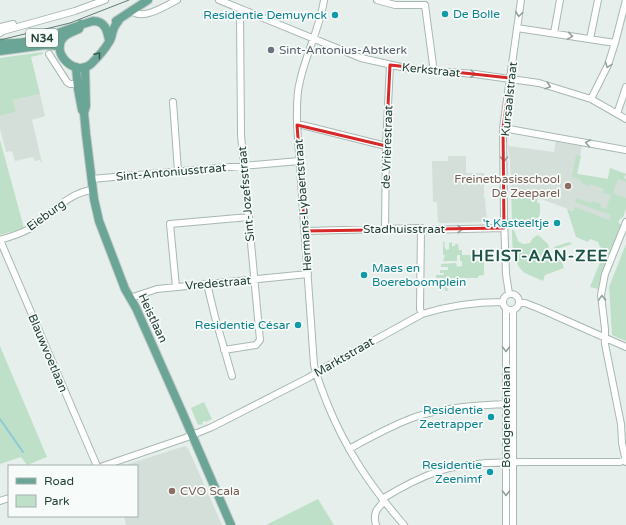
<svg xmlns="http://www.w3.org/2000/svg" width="626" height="525" viewBox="0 0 626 525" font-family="'Varela Round',sans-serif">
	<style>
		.built { fill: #d4dfda }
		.green { fill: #bfe0c8 }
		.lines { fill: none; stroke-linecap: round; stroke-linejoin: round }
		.stream { stroke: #8ec9d4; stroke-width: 2 }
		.minor-casing { stroke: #a8b8b2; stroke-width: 8 }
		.major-casing { stroke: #c2cac8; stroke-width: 10 }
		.minor { stroke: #fff; stroke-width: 6 }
		.major { stroke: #6aa596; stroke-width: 8 }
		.tram { stroke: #5f7d75; stroke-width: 1 }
		.oneway { stroke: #92a09c }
		.oneway2 { stroke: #365b51 }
		.marked { fill: none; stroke: #d62828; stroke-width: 3; stroke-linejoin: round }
		.culture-dot { fill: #0f9aa8; stroke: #f7fbf9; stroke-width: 1.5 }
		.worship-dot { fill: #6b7280; stroke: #f7fbf9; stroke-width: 1.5 }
		.education-dot { fill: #8d6e63; stroke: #f7fbf9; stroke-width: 1.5 }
		.labels { text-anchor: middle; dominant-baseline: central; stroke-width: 3.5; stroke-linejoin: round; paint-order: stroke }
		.shield { fill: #f7fbf9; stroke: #637a73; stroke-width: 1 }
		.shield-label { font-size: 11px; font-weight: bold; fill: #24423a }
		.culture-label { font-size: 12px; fill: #0d838f; stroke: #f7fbf9; text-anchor: end }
		.worship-label { font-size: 12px; fill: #5b616d; stroke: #f7fbf9; text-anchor: start }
		.street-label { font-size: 12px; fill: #24423a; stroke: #f7fbf9 }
		.education-label { font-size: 12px; fill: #785e54; stroke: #f7fbf9; text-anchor: end }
		.district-label { font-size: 16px; font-weight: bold; letter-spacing: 1px; fill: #1f5548; stroke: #f7fbf9 }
	</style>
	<rect width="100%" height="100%" fill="#e6efeb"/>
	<path class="built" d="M40,94L45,116L32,120L42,163H41L40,160L35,161L33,157L15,161L12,151L6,152L0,129V116L16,112L13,100Z
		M556,140L567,144L569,143L582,145L577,174L608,179L610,168L626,174L624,178L626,179V208L623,217L620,219L618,222L621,225L620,228L519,191H511L510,161L508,146L554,152Z
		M448,156H466V173H484V198H485L487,222L438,223L437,202H433L432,161H448Z
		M185,446L188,448L222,525H126L124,516H137V466H122Z"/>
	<path class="green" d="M43,52V54L31,57L40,94L13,100L16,112L0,116V58Z
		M0,140L24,228L0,235Z
		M576,155L581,156L577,174L608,179L610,168L626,174L624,178L626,179V182L618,179L613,193L626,198V208L623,217L620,219L618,222L621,225L601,275L598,289L590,287L605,250L600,247L598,242L590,239L588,242L576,237L567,209L573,211L575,207L609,220L611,215L575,202L576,198L591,203L592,201L601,204L600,207L606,209L611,195L603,193L604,189L590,184L589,186L581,183V180L572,177Z
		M511,191H519L538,198L537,202L540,204V214L535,225L531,226L528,224L512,223Z
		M512,229L515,232L518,241L523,244L530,243L533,238L538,235L548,244L549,249L545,251L547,258L550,257L551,258L556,255L554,247L569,242L571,243L572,244L557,249L564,268L545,275L543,281C537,278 530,276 525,273C512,264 512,243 512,229Z
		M443,242H445L444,247H445L446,250L449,249V243L452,242V246H455V244H458L459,250H462V255H472V261H484V275L478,276V278H449L450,283H447L448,291H445L443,278H436V275H444V273H440V270H448V267H441V264L456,263L457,267L462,266V261H460V255H457V261H443L445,255H443Z
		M626,244V341L612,335L609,287Z
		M0,346L47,457L27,465L21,457L0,464Z
		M204,402L212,419L206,422L205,421L202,422L203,424L198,425L191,408Z
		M318,499L334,525H266Z"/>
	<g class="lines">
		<path class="stream" d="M0,419L23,452"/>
		<g class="minor-casing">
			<path id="minor" d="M219,0L361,58L410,69L475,74L539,83L591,99L626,119
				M324,0C320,28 306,53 300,81C296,95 297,110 297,125L314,365C317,378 322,390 327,403C346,450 371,487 404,525
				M377,0L395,5H425L433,65L432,71
				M132,11C143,21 167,5 177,0
				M0,27L13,24
				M517,28L615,43
				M0,33L3,31L75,11L105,0
				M554,33L560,0
				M590,39L598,0
				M49,54L67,82L70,84H77
				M591,99L608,65L615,43L626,0
				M173,102L178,171
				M617,114L626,87
				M297,125H302L386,146
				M503,128L626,150
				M91,179L299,161
				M626,222L605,274L601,295L605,329V344L621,424L622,443L626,462
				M421,228L420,309L422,314
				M385,229L386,146L390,65
				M305,231L421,228L425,230L504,228
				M0,240L97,466
				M0,240C10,237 20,234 29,229C50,216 67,193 92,190
				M207,284L215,317L232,376
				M176,287L170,224L249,217
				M503 302a8 8 0 1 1 16 0a8 8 0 1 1-16 0Z
				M509,294L506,274L504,219L503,128L521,0
				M130,298L157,289L308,274
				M519,303H525L538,308L626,347
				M224,350L256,345L260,340L241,135L240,14L242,10
				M349,449C371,437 394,424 418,416C448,407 478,405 509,404
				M103,466L185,438L212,427L308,378L326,367L422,314C448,306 475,302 502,302
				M382,499C400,488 418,478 439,471C468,462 499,462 529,462C559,462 590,462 620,462L625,460
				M0,501L9,498
				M376,525C373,514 376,509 384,502
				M506,525V310
				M513,525V310"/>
		</g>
		<g class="major-casing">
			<path id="major" d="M116,21L148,0
				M81,24L79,29C75,31 69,33 65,36C48,51 75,78 91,64C97,58 105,49 109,42C112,38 112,32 114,28C115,25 118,22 119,20
				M0,43C33,46 62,30 93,21C105,21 107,30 109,40
				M0,51L45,45L60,46
				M76,67L78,89L82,110
				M85,67L86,106L84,113L86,134L94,199L99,221L125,289L136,308L183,414L231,525"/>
		</g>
		<use href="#minor" class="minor"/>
		<use href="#major" class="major"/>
		<path class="tram" d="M0,40L70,23L129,0"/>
	</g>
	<defs><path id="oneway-chevron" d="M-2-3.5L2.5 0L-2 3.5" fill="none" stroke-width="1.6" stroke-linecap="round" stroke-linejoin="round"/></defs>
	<g class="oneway">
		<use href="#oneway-chevron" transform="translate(519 14) rotate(98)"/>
		<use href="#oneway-chevron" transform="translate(570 36) rotate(9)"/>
		<use href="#oneway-chevron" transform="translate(608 65) rotate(111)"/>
		<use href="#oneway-chevron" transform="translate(473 74) rotate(5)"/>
		<use href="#oneway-chevron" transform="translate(548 86) rotate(18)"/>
		<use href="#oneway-chevron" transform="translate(588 143) rotate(-170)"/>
		<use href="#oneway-chevron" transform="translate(504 159) rotate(89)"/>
		<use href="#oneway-chevron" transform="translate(460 229) rotate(-1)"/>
		<use href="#oneway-chevron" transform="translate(602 298) rotate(-92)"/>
		<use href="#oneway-chevron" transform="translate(506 349) rotate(90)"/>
		<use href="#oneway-chevron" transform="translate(506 493) rotate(90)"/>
	</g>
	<use class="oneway2" href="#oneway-chevron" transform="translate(98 55) rotate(-50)"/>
	<path class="marked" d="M390,65L510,78L503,128L504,228L305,231L297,125L386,146Z"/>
	<g class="culture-dot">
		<circle cx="445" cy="14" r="4"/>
		<circle cx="335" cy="15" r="4"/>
		<circle cx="557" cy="223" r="4"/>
		<circle cx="364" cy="275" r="4"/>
		<circle cx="298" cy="325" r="4"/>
		<circle cx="491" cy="417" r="4"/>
		<circle cx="490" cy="472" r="4"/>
	</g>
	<circle class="worship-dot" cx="271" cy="50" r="4"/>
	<g class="education-dot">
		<circle cx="568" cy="186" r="4"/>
		<circle cx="172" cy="491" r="4"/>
	</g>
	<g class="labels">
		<rect class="shield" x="26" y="29" width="32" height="18" rx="3"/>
		<g class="shield-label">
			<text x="42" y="38">N34</text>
		</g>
		<g class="culture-label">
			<text x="453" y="14" text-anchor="start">De Bolle</text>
			<text x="327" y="15">Residentie Demuynck</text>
			<text x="549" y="223">'t Kasteeltje</text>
			<text x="372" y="268" text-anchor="start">Maes en<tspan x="372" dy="14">Boereboomplein</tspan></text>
			<text x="290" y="325">Residentie César</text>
			<text x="483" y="410">Residentie<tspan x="483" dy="14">Zeetrapper</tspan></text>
			<text x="482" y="465">Residentie<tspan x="482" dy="14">Zeenimf</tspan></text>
		</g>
		<g class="worship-label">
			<text x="279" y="50">Sint-Antonius-Abtkerk</text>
		</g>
		<g class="street-label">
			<text transform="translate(431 70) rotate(6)">Kerkstraat</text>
			<text transform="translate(509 99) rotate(-84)">Kursaalstraat</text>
			<text transform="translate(387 147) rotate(-88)">de Vrièrestraat</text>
			<text transform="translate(171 172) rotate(-5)">Sint-Antoniusstraat</text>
			<text transform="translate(246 194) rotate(-95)">Sint-Jozefsstraat</text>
			<text transform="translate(303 205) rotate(-94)">Hermans-Lybaertstraat</text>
			<text transform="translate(46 215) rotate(-36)">Eieburg</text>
			<text x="404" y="229">Stadhuisstraat</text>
			<text transform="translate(218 283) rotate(-5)">Vredestraat</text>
			<text transform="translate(153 318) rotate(65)">Heistlaan</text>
			<text transform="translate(48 353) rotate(67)">Blauwvoetlaan</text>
			<text transform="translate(344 357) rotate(-30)">Marktstraat</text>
			<text transform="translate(506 417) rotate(-90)">Bondgenotenlaan</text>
		</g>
		<g class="education-label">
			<text x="560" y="179">Freinetbasisschool<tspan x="560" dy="14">De Zeeparel</tspan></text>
			<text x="180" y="491" text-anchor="start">CVO Scala</text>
		</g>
		<g class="district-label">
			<text x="540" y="256">HEIST-AAN-ZEE</text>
		</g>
	</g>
	<rect x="8" y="465" width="130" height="52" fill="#f7fbf9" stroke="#a3b1ad"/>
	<rect x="16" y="478" width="20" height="6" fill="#6aa596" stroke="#a3b1ad"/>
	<text x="44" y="485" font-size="12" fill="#24423a">Road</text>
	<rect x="16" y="495" width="20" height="12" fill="#bfe0c8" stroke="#a3b1ad"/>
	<text x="44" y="505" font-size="12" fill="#24423a">Park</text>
</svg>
